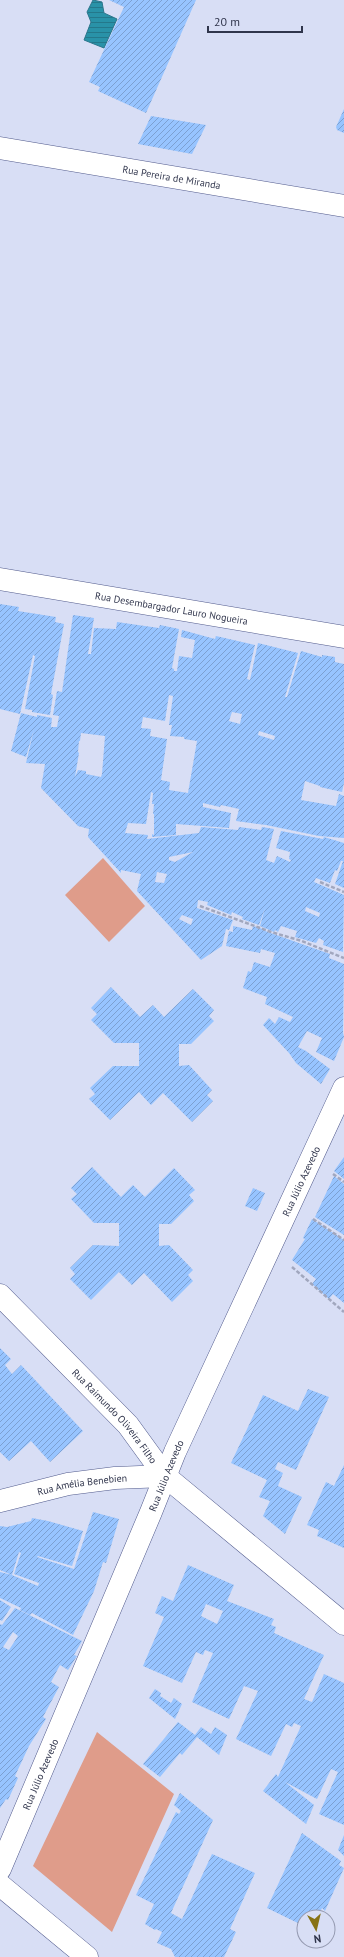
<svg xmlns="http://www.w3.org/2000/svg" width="344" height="1957" viewBox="0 0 344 1957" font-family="'PT Sans',sans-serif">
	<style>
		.grass { fill: #df9c8a }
		.water { fill: url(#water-rules); stroke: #2b768c }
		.building { fill: url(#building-hatch); fill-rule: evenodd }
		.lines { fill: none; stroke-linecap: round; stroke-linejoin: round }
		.minor-casing { stroke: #515a8c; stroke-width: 23 }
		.tertiary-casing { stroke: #515a8c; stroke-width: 23 }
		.path { stroke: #a1a7be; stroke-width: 2.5; stroke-dasharray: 4 2; stroke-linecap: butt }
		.minor { stroke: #fff; stroke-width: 22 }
		.tertiary { stroke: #fff; stroke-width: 22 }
		.labels { text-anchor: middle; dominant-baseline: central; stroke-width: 3; stroke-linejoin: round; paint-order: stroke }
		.street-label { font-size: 10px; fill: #30354c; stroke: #d8def5 }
	</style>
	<defs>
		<pattern id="water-rules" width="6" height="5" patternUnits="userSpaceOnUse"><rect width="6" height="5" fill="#2992a8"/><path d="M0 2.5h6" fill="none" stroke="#24788b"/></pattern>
		<pattern id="building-hatch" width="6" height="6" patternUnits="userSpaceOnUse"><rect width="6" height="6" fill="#97c4ff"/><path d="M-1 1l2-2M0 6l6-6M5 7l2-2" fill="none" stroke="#7ca0d1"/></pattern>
	</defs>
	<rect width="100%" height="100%" fill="#d8def5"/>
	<path class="grass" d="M103,858L145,906L109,942L65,895Z
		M97,1732L174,1794L112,1932L33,1866Z"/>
	<path class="water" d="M93,0L102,2L104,13L117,19L104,48L84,40L91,22L87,12Z"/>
	<path class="building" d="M109,0H196L146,113L98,91L100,87L89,82L124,7Z
		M344,109V133L337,130L336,127Z
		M151,116L206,125L192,154L138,144Z
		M0,604L19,607L18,611L56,617L55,622L64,624L51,694L53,695L50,715L32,712V710L25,709L35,656L33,655L20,714L0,709Z
		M73,615L94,618L88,654H91L94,628L116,629L117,622L159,628L160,625L179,629L172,668L174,669V671H177L179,656L192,658L195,640L181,637L182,630L215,639L216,636L255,645L247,679L250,680L258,643L298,653L285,697H287L301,651L322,657V655L335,657V662L344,664V783L342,792L320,787V786L305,781L301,800L336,806L339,794L344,796V838L319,836L266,825L236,821L239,809L221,805L220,807L203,803V807L231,813L229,828L176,824V835L152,837V834L154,835V814H153L154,804H152L153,793L151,792L146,824L128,823L125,833L148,835L147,839L199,833L201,827L238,830L239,827L261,830L262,827L274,829L266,860L274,863L277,856L290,862L291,860L289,859L290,852L276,848L281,831L323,839L324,837L344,843V888L335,884L343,861H341L337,871L335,870L330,883L316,878L314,882L344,895L343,952L323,945L324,941L319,938L316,943L295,937L297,931L281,926L278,932L275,930L274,932L260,926L265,908L259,925L242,919L243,917L232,912L231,915L207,905L208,902L198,900L197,908L233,920L229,930L226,929L222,946L201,960L137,891L141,874L121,870V873L88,837L89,829L78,826L41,788L45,764L26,763L34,729L26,757L11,751L21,713L37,717V715L52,718L51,727H57L59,716L53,715L57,691L62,692ZM169,695L173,696L169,725H172L170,736L184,737V739L197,741L188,793L169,790L170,782L161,780L167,739L150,736L151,729L141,728L143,717L165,721ZM232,712L242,714L240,724L229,721ZM259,731L275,736L274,740L258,735ZM81,733L105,736L102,774L101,777L86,774V771L78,770L75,777L79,753L78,752L79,741H80ZM193,852L175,862L169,860V857ZM157,872L167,874L164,883L155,882ZM306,907L320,913L319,917L305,911ZM182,915L193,919L191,925L179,919Z
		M233,926L252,930L253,926L266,930L265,931L330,954L329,958L344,964L343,1033L344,1037L334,1061L316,1052L322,1038L307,1031L298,1047L306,1051L330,1069L321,1084L296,1063L289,1053L263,1025L269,1018L275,1024L279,1017L290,1022L293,1017L265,1004L267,997L243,988L248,971L251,972L254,962L270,967L275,953L261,949L260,953L226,946L229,931L233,932Z
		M111,987L140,1017L153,1005L164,1017L193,989L214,1010L209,1016L214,1021L191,1044H179V1066L189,1065L212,1090L207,1095L213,1101L192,1122L163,1093L151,1105L139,1092L110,1120L89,1099L95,1094L90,1088L113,1066H139V1043H114L91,1020L97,1014L91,1008Z
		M344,1157V1179L334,1171Z
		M92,1167L121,1197L133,1185L145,1197L174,1168L195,1190L189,1195L194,1201L171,1224H159V1246L169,1245L193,1270L188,1275L193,1281L172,1302L144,1273L132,1285L119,1272L91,1300L70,1279L75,1274L70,1268L93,1245L119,1246V1223H94L71,1199L77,1194L71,1188Z
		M334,1176L344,1184V1235L315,1217Z
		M253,1188L265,1193L257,1211L245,1206Z
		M312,1219L344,1240V1303L333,1294L329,1299L312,1284L316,1279L292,1260L305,1239L303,1238Z
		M0,1348L11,1359L5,1365L12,1374L21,1365L83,1431L50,1462L31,1441L9,1461L0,1452Z
		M308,1389L329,1397L296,1470L278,1462L275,1469L283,1473L278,1486L302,1497L285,1534L263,1516L270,1501L259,1497L267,1480L231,1463L263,1395L298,1411Z
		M344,1465V1548L317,1536L319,1530L307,1525L326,1482L334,1486Z
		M93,1512L119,1519L106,1563L103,1562L94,1591L73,1635L32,1613L30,1615L20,1610L21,1608L0,1598V1572L12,1575L0,1570V1526L7,1527L31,1521L32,1518L48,1521L83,1531L72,1566L38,1556L37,1557L74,1569ZM19,1552L21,1553L14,1574L39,1583L38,1586L12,1575Z
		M188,1565L234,1585L227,1601L274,1619L271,1625L276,1627L274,1633L324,1655L304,1699L312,1702L324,1674L344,1683V1825L319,1814L338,1772L331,1769L317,1799L285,1782L314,1805L306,1824L263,1791L276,1774L278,1777L301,1726L294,1723L292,1727L286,1724L271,1756L236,1739L258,1691L244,1686L229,1719L192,1702L213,1653L205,1650L203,1655L196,1652L182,1683L143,1666L164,1617L155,1613L162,1596L173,1601ZM206,1604L223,1611L217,1624L201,1616Z
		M0,1600L11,1607L2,1621L0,1620Z
		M15,1608L82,1641L74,1655L77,1656L68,1670L60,1665L51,1682L59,1687L43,1717L46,1719L29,1746L15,1776L18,1778L8,1800L6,1799L0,1808V1624L2,1625ZM13,1632L18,1636L9,1650L3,1647Z
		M155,1689L161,1693L160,1696L171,1703L174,1698L182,1704L175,1719L149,1698Z
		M178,1722L195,1735L201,1727L211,1734L215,1727L227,1735L219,1755L197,1737L182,1755L180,1753L160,1777L143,1764Z
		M180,1793L213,1820L171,1913L182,1919L212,1854L255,1873L230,1929L236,1932L224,1957H175L171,1949L157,1943L162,1932L156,1929L155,1930L145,1924L154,1904L136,1895L176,1812L179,1814L181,1811L174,1805Z
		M302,1833L341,1861L339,1865L344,1868L325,1911L322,1908L318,1917H304V1926L267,1908Z
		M344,1835V1856L338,1850Z"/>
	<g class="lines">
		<g class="minor-casing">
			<g id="minor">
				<path id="s1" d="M0,148L344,206"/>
				<path id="s2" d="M0,1295L128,1425L165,1476L344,1624"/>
				<path id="s3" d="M0,1501L68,1484L115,1478L165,1476"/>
				<path id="s4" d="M0,1869L151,1512L175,1452L344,1088"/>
				<path d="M0,1885L87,1957"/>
			</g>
		</g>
		<g class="tertiary-casing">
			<g id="tertiary">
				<path id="s5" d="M0,579L344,637"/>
			</g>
		</g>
		<path class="path" d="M320,882L344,892
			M200,906L271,932L302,941L344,958
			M333,1174L344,1182
			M313,1219L344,1240
			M292,1267L344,1312"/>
		<use href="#minor" class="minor"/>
		<use href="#tertiary" class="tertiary"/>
	</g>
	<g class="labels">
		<g class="street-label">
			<text stroke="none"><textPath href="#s1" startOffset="174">Rua Pereira de Miranda</textPath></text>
			<text stroke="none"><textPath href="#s5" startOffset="174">Rua Desembargador Lauro Nogueira</textPath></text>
			<text stroke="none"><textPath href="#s4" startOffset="751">Rua Júlio Azevedo</textPath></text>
			<text stroke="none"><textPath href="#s2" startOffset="167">Rua Raimundo Oliveira Filho</textPath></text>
			<text stroke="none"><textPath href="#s4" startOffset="427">Rua Júlio Azevedo</textPath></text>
			<text stroke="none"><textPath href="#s3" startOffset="84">Rua Amélia Benebien</textPath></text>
			<text stroke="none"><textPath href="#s4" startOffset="103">Rua Júlio Azevedo</textPath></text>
		</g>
	</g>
	<g transform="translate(316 1929) rotate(172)"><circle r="19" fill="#d8def5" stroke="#959ab1"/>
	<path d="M0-3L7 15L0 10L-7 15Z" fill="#877214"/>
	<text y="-6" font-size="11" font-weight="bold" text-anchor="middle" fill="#30354c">N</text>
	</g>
	<path d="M208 26v6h94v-6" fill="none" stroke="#30354c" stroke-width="2"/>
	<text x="214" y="26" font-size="12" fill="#30354c" stroke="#d8def5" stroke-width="3" paint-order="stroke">20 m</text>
</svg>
